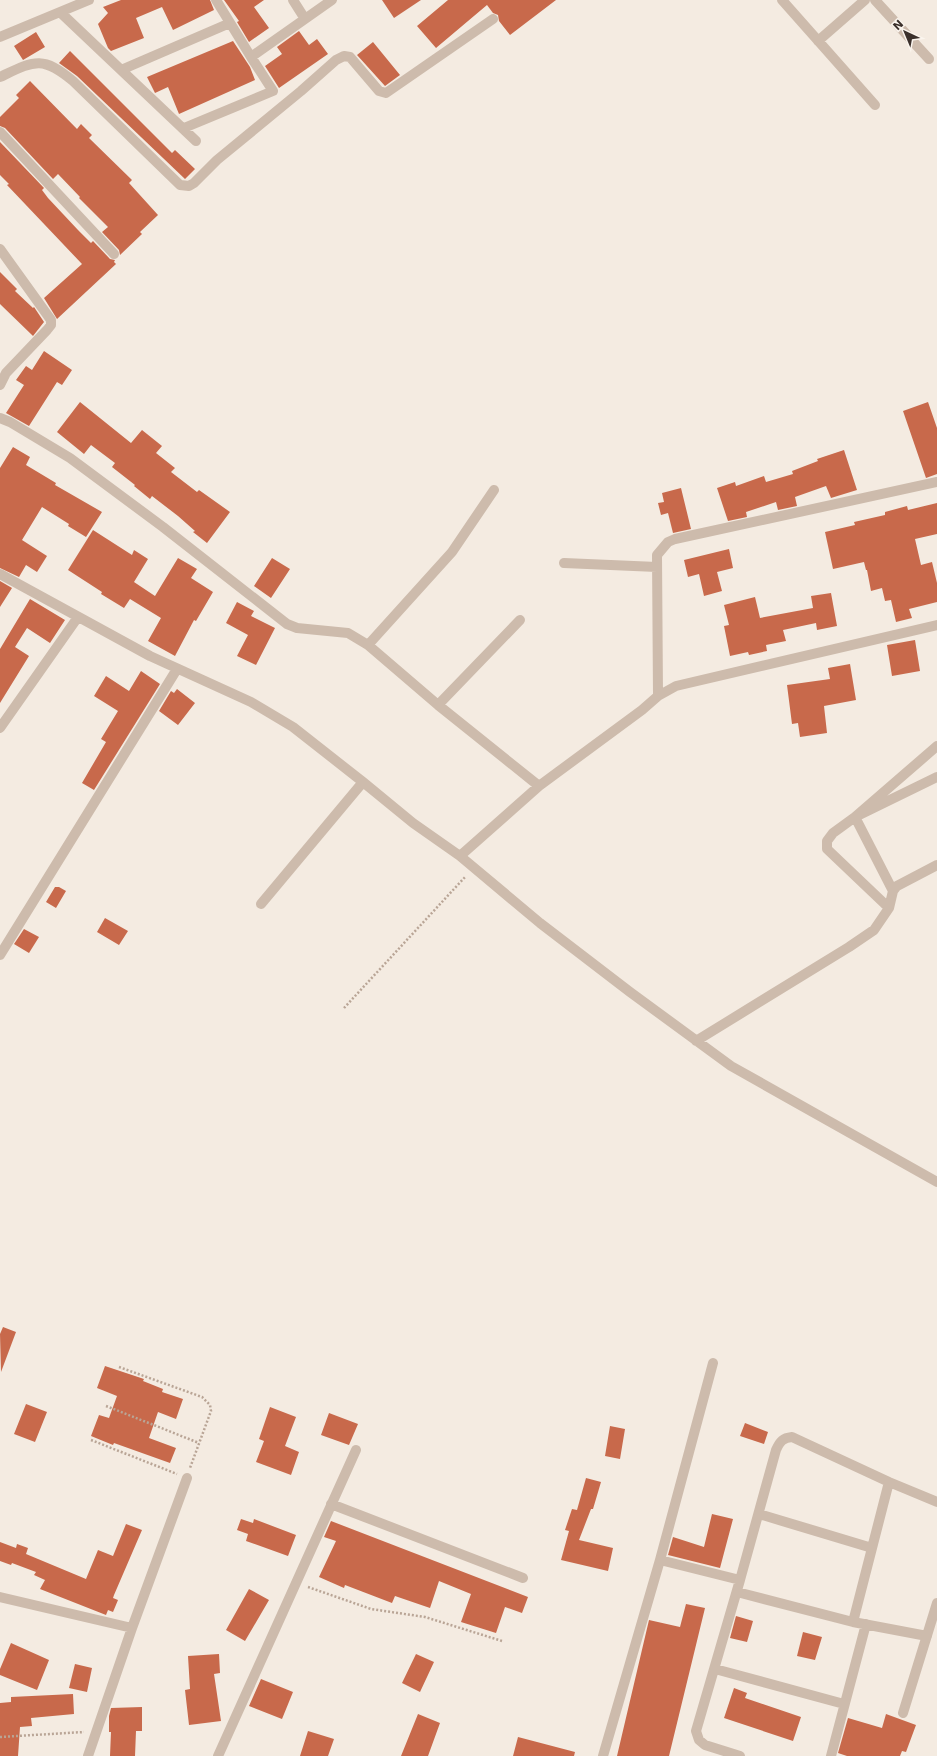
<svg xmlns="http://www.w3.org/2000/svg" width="937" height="1756" viewBox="0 0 937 1756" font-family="'DejaVu Sans',sans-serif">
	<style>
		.building { fill: #c8694b }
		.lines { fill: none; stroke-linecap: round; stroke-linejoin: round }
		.path { stroke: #b9a596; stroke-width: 2.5; stroke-dasharray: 2 2; stroke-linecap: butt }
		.minor { stroke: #cdbbac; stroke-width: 10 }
	</style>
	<rect width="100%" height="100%" fill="#f4ebe1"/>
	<path class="building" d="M121,0H210L214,10L173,30L162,7L136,18L144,38L111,51L108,48L98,24L108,13L103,7Z
		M224,0H264L254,7L269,28L249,42L237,22L239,21Z
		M382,0H421L394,18Z
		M448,0H556L510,35L499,21L498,15L493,13L487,5L436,48L417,26Z
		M299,31L309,45L317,39L328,54L279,88L265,66L282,54L277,47Z
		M36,32L45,47L23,60L14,46Z
		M233,41L250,67L255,80L179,114L168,87L155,93L147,77Z
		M373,42L400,75L385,86L357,55Z
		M70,51L172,153L175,150L195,169L185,179L77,76L59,63Z
		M30,81L77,129L81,124L92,135L89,138L132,180L129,183L158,215L140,232L142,234L120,255L119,250L102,232L108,227L79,198L80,197L58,174L53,179L5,128L0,126V117L19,98L16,95Z
		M0,142L44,188L42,190L48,198L78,230L91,243L93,241L110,259L115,260L114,262L116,264L57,319L44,298L82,264L7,185L9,184L0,175Z
		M0,272L17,289L15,291L33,308L34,307L44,322L33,336L0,304Z
		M44,351L72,370L62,385L57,382L29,426L6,413L24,385L16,380L26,366L32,370Z
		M80,402L131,443L142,430L162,446L156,453L175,468L171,472L197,492L199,490L230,512L207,543L193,532L195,531L178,516L152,496L150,499L134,486L135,485L112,467L115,463L91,445L84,454L57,432Z
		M928,402L937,428V474L926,478L903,411Z
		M13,447L30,457L26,465L56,483L55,485L102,512L86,537L68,526L69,524L42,507L22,540L47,556L37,572L26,565L19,577L0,568V468Z
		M844,450L857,490L831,498L826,486L795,497L797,506L778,510L776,502L746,512L747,517L728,521L717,488L735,482L736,486L764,476L766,482L793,474L792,471L818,461L817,459Z
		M681,488L691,529L673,533L668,513L661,515L658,503L664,502L662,493Z
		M937,503V534L915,539L921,565L932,562L937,583V602L909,609L912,618L896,622L891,600L885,601L882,588L871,591L867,570H866L864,562L833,569L825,532L855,525L854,522L885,515V512L907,506L908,510Z
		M93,530L132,555L134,550L148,559L134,582L155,596L178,558L197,569L191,578L213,592L196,621L194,620L175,656L148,641L161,618L130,599L124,608L101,594L102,592L68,570Z
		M729,549L733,568L717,572L722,591L704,596L699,574L688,577L684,560Z
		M272,558L290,569L271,598L254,586Z
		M0,581L12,588L0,607Z
		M831,593L837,626L817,630L816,623L783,630L786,641L766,645L767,651L749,655L748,652L730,656L724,626L729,625L724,605L755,597L760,618L813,608L811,596Z
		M30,599L65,620L50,643L27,628L15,647L29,656L0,703V649Z
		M237,602L254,611L251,616L275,628L256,665L237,656L248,635L226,623Z
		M915,640L920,671L892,676L887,645Z
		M850,664L856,700L824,706L827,733L800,737L798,723L792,724L787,685L830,679L828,668Z
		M141,671L160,684L94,790L82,783L106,742L101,739L118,711L94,696L106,676L129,691Z
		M177,689L195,703L178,725L159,711L171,691L174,693Z
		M55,887H59L66,891L56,908L46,902Z
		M105,918L128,931L119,945L97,932Z
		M24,929L39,937L29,953L14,944Z
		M3,1327L16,1332L1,1372L0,1334Z
		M105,1366L144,1379L143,1381L163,1389L162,1392L183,1399L176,1419L158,1412L149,1438L176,1448L170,1463L114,1443L113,1445L91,1436L99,1415L109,1418L117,1396L97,1388Z
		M26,1404L47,1412L35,1442L14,1434Z
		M270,1407L296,1417L285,1446L299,1452L291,1475L256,1462L264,1441L259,1439Z
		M329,1413L358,1424L349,1445L321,1435Z
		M745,1423L768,1432L764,1444L740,1436Z
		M610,1426L625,1429L620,1459L605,1456Z
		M586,1478L601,1482L593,1509H591L579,1540L613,1548L608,1571L561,1560L569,1531L565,1530L572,1509L577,1510Z
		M712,1514L733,1519L720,1568L668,1555L673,1537L704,1547Z
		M241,1519L253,1523L254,1519L296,1535L288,1556L246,1541L248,1534L237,1530Z
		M331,1521L528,1597L522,1613L505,1607L496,1633L461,1622L471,1594L439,1581L430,1608L395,1596L392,1603L345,1585L344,1588L319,1577L336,1541L324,1537Z
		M126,1524L142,1530L114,1595L113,1598L118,1600L113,1612L108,1610L106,1615L40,1589L45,1580L34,1575L36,1572L12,1563L11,1565L0,1561V1542L16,1548L17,1544L28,1548L26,1554L86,1579L98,1550L113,1556Z
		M249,1589L269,1600L245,1641L226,1630Z
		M686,1604L705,1608L669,1756H617L649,1620L680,1627Z
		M736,1616L753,1621L747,1642L730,1638Z
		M803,1632L822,1637L815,1660L797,1656Z
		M11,1643L49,1660L37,1690L0,1675V1669Z
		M219,1654L220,1673L214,1674L221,1721L189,1725L185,1690L190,1689L188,1656Z
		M416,1654L434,1662L420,1692L402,1683Z
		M75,1664L92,1668L87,1692L69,1688Z
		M261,1679L293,1692L282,1719L249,1706Z
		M734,1688L747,1693L745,1698L801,1717L793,1741L724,1718Z
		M73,1694L74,1714L31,1718L32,1726L20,1727L18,1756H0V1703L11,1702V1697Z
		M142,1707V1731H136L135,1756H110L111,1732H109V1716L111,1708Z
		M418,1714L440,1723L428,1756H401Z
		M886,1714L916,1725L906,1752L902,1751L900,1756H847L838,1753L848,1718L882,1728Z
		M308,1731L334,1739L328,1756H300Z
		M518,1737L575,1752L574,1756H513Z"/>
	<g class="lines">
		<path class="path" d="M344,1008L466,876
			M119,1367L202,1397L210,1405L211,1411L190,1468
			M106,1406L199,1443
			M91,1440L177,1474
			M308,1587L371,1609L425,1617L502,1641
			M0,1737L84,1732"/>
		<path class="minor" d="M216,0L251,57L332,0
			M293,0L305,19
			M782,0L875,105
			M875,0L929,59
			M61,13L196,141
			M0,37L89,0
			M818,41L865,0
			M121,70L230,23
			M0,77C34,61 42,55 73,81L180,185L189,186L194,183L217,160L301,91L336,60L344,56L350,57L379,91L386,93L493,19
			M184,128L273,91L251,57
			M0,132L114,254
			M0,249L51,320V325L47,330L6,373L0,385
			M0,418L10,422L70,458L163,527L287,624L297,628L348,633L368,645L438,705L539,786
			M564,563L657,567
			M0,574L150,656L251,702L293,727L363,782L413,823L460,856L540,923L630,992L731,1066L937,1182
			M368,645L452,552L494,490
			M658,696L657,555L668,542L675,539L937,482
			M438,705L520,620
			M0,728L78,617
			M460,856L539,786L642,710L658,696L676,686L937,625
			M893,891L855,817L937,777
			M261,904L363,782
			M889,908L827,849V841L833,833L855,817L937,746
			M0,955L177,669
			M696,1041L849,947L874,930L889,908L893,891L897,886L937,865
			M331,1504L523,1578
			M759,1514L872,1548
			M660,1560L740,1580L696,1731L699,1740L705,1745L740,1756
			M740,1580L776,1450C780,1441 783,1438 792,1437L889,1482L937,1502
			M737,1592L853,1622L927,1636
			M0,1597L132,1628
			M853,1622L889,1482
			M715,1669L844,1704
			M903,1713L937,1603
			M88,1756L132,1628L187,1478
			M218,1756L356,1450
			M603,1756L660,1560L713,1363
			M831,1756L866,1624"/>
	</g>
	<g transform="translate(905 32) rotate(316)" stroke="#fbf5ee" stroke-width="3" paint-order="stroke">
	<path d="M0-3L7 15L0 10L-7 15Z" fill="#3b302b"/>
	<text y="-6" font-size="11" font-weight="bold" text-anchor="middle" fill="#3b302b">N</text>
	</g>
</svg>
